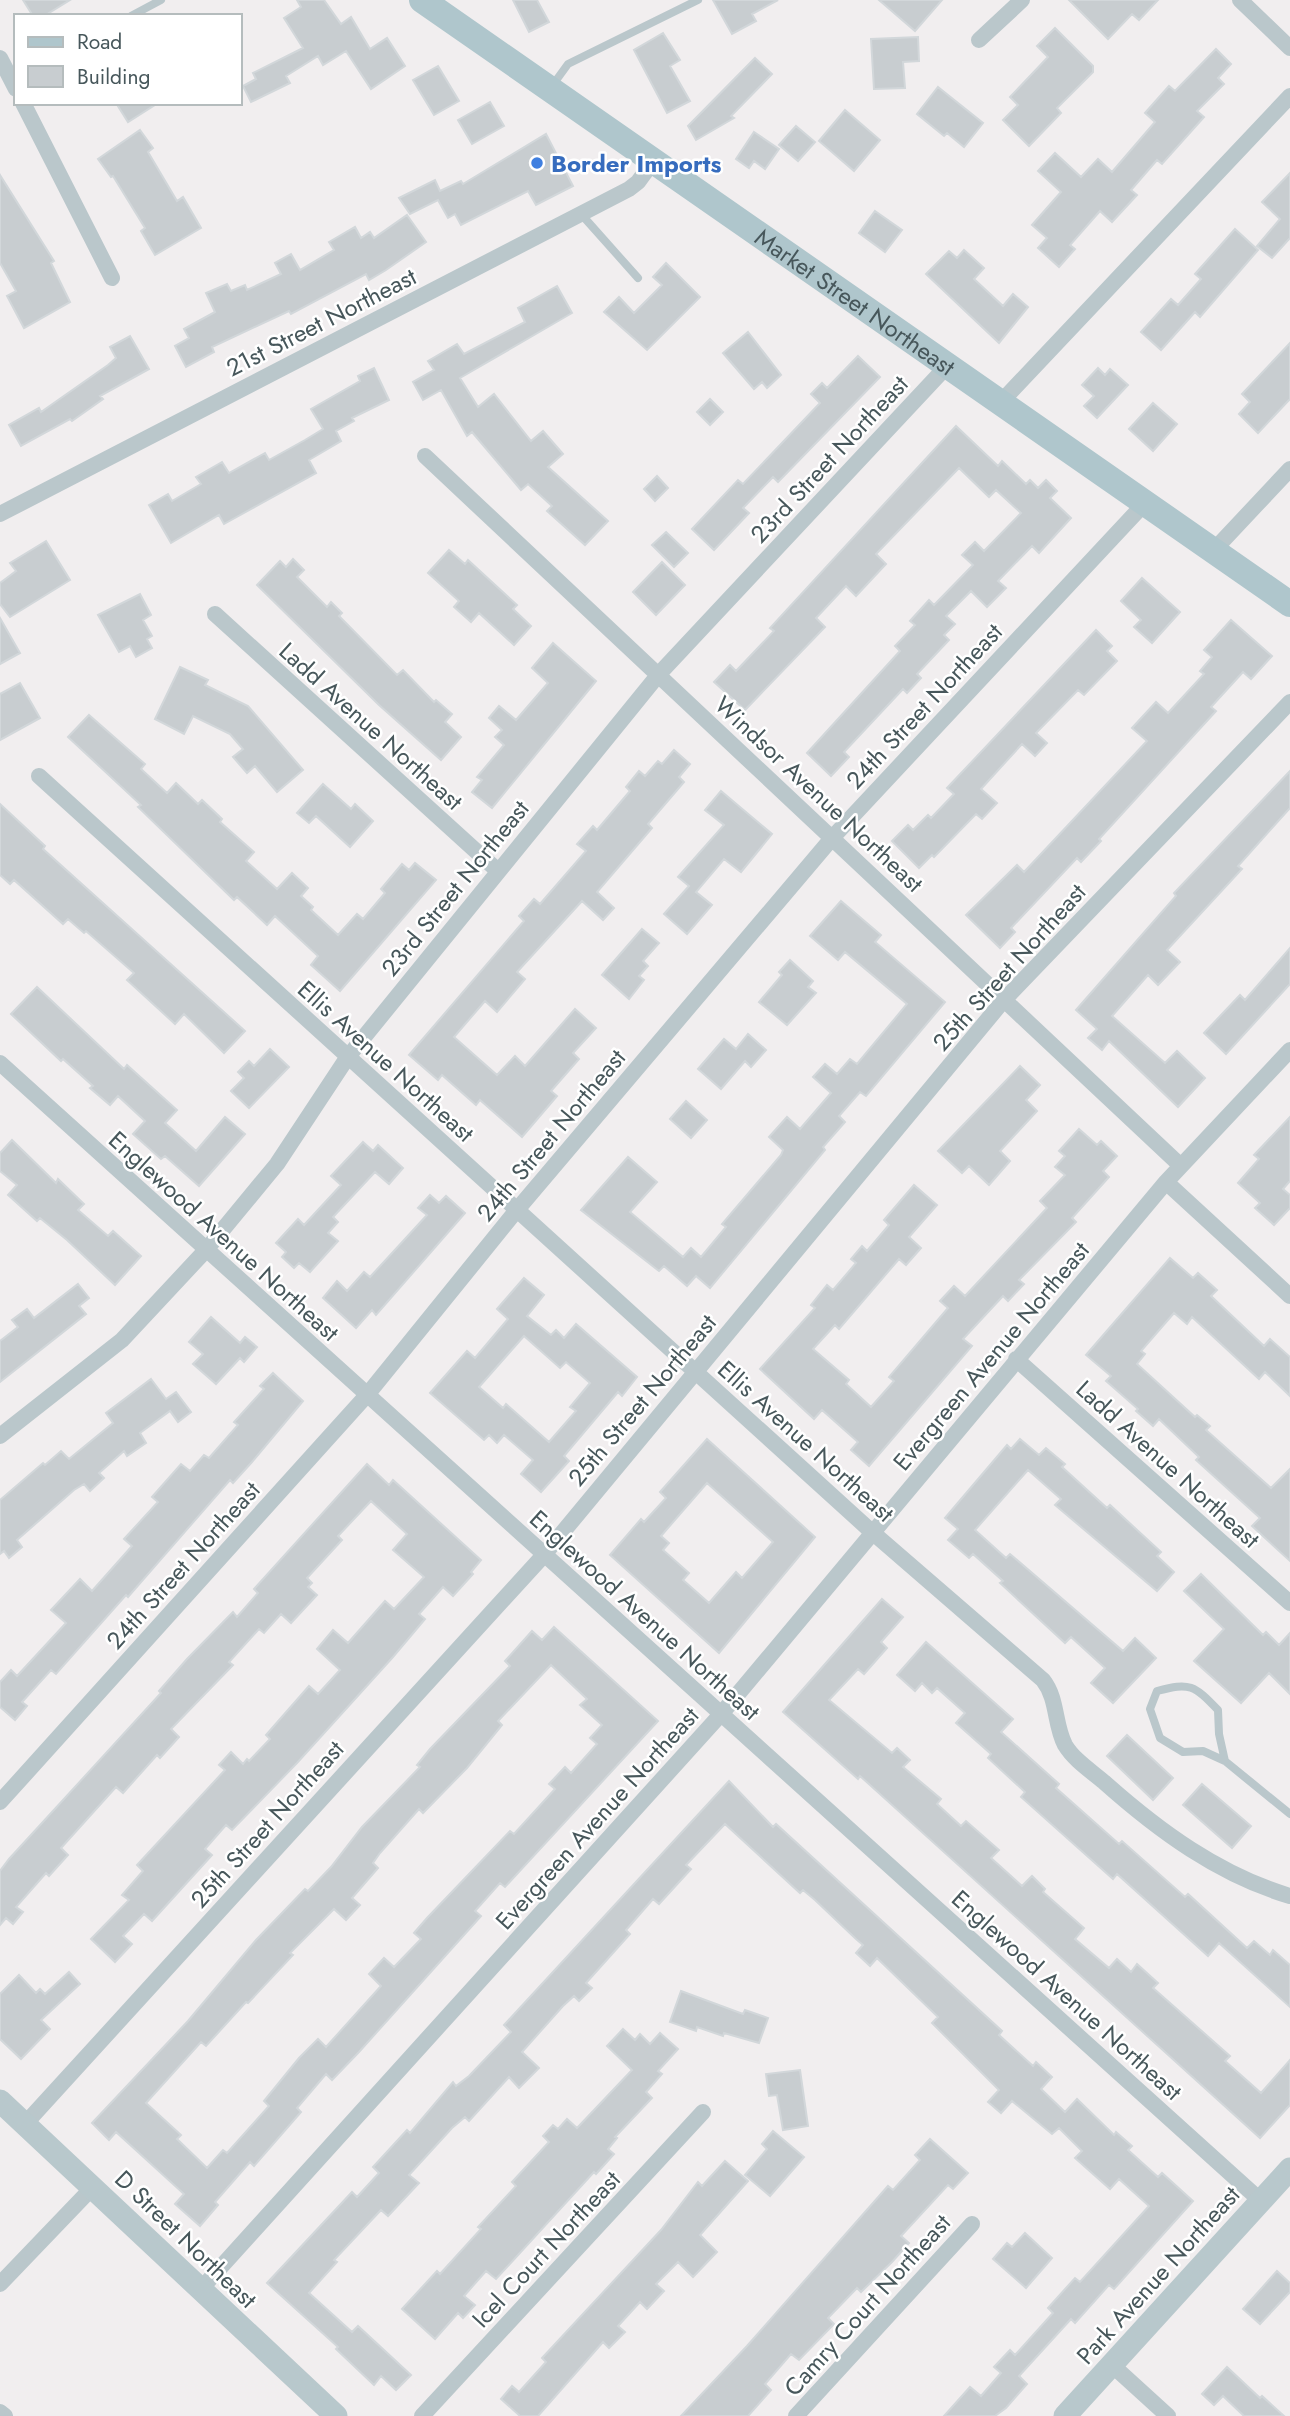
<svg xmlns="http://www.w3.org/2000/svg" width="1290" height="2416" viewBox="0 0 1290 2416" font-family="Jost,sans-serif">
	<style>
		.building { fill: #c8cdd0; stroke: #d2d7da; stroke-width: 2; fill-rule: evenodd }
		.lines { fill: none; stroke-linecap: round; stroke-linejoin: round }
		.lane { stroke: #bac7cb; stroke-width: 8 }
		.street { stroke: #bac7cb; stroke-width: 16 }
		.secondary { stroke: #b8c8cc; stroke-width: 23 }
		.primary { stroke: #afc6cc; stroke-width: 26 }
		.shop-dot { fill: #3f7fe0; stroke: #fff; stroke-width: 2.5 }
		.labels { text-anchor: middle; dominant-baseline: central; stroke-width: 5; stroke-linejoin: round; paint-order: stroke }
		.shop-label { font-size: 24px; font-weight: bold; fill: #366cbe; stroke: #fff; text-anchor: start }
		.street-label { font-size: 24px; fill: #47575b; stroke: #fff }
	</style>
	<rect width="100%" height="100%" fill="#f1eeef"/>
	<path class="building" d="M23,0H70L44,16H33Z
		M297,0H324L341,24L351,17L370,49L387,38L405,66L371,89L346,51L323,65L318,56L286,76L290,83L251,102L243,86L256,79L253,73L303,48L284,18L301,7Z
		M513,0H537L549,22L529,32Z
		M713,0H778L752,14L756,21L732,34Z
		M879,0H942L915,31Z
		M1069,0H1158L1139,20L1132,14L1108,39Z
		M1055,28L1093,66V72L1057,108L1061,113L1029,146L1003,120L1018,105L1010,97L1048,57L1037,46Z
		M663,33L680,60L670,66L690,101L667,113L634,50Z
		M918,37L919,61L903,62L905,88L874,89L871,39Z
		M1216,49L1231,64L1218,78L1224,84L1197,111L1204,117L1162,164L1157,160L1131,190L1137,195L1112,222L1100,211L1070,245L1075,249L1059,267L1038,248L1047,238L1032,225L1061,192L1038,171L1055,153L1081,177L1098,159L1112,172L1155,122L1145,113L1169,86L1175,91Z
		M755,58L772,74L731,116L734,118L696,140L688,126Z
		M438,66L459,101L434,115L413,80Z
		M938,87L983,123L964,147L947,133L944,136L917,114Z
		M490,102L504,126L472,144L458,120Z
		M116,103H158L128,122Z
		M845,110L880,140L854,171L819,141Z
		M796,126L815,142L798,161L779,145Z
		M140,130L153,148L148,152L177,201L183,197L201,228L155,255L141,231L145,228L113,176L111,177L98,159Z
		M754,132L779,149L765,169L754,161L749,168L736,159Z
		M546,134L573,186L536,205L528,191L461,225L455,214L448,218L438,200L410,214L399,198L435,180L440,191L461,181L463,184Z
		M1290,173V238L1272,258L1257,246L1280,219L1262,202Z
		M0,175L54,261L51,263L70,302L24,328L7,296L16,291L0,263Z
		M875,211L902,230L885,252L859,233Z
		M407,215L426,242L386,270L369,280L366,274L291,314L289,311L212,347L214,352L186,367L175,346L189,338L184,329L215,312L206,293L227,284L231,291L245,285L247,290L281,274L275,263L291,254L300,270L334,250L329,242L355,227L361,238L370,232L374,238Z
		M1235,229L1258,250L1200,317L1195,312L1161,350L1141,332L1171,299L1178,305L1201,279L1195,274Z
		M964,250L984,268L974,279L1003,306L1013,294L1028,307L999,343L926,274L949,251L957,258Z
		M666,263L700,297L647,350L604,312L619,297L634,313L662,285L653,277Z
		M557,286L572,313L460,378L478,407L494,394L531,441L543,431L563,454L548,467L608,521L585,545L547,511L552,506L528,484L521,490L472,432L467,436L441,390L423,400L413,382L434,370L428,361L457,344L464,354L525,322L518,308Z
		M748,332L781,375L767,388L762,382L754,389L723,353Z
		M130,336L149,369L100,396L103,399L72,421L70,419L21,446L9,425L39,408L41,412L108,365L116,358L110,347Z
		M1290,343V399L1258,433L1239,414L1250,402L1242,394Z
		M858,356L880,377L778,482L773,477L743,508L749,513L714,550L692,529L738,480L743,484L820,403L811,394L822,383L827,388Z
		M374,368L389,400L352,418L354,421L336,431L341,441L309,460L316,473L224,524L219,515L171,543L149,505L168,494L172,501L201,484L196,477L222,462L229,473L265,453L269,460L305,440L323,429L311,409L360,381L358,376Z
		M1098,368L1105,375L1110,369L1128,385L1097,418L1084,406L1094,396L1082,385Z
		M710,399L723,412L710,425L697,412Z
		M1153,403L1177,424L1153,451L1129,429Z
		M956,426L998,466L1002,461L1026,484L1030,480L1038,488L1046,480L1057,491L1050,498L1071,518L1039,553L1032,546L998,581L1006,588L987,607L971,591L946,616L955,624L944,635L949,640L917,674L921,678L907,693L903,689L844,752L849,757L831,776L807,753L900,651L895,646L915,625L910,621L929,600L934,605L973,565L962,555L975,542L984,551L1021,513L996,490L989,497L959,468L876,554L886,564L856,596L846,586L816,618L825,627L745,710L714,682L730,665L736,671L774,631L770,628Z
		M657,476L668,488L655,501L644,489Z
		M666,532L688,553L674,567L652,545Z
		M46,541L70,580L10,617L0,604V583L16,571L10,563Z
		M449,550L465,564L468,560L517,605L513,609L531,626L514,645L479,613L471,622L454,607L459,601L428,573Z
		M293,559L304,570L297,577L327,607L331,602L342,613L339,616L397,675L403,670L434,702L436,700L452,714L445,722L461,737L441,760L379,705L257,585L280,561L286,567Z
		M662,562L685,585L656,615L633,592Z
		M1142,578L1180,612L1152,643L1134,627L1141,620L1121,601Z
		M140,594L151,615L143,620L152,636L147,639L152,648L136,657L130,646L119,652L98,615Z
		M0,618L20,653L0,664Z
		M1231,620L1272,656L1251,679L1243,672L1211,707L1216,711L1099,839L1101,841L1081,862L1077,858L1011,928L1015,932L1000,948L966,915L1017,865L1024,872L1147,741L1132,728L1156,702L1168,713L1204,674L1200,671L1212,657L1204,650Z
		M1096,630L1112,646L1107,651L1117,661L1084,695L1078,690L1036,733L1047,743L1035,756L1022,744L981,789L997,803L982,819L976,814L934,857L932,855L919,868L892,841L908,825L913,830L928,815L931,818L954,794L947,788Z
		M553,643L596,681L492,808L472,792L482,780L477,777L504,745L495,737L502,730L489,718L499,706L516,720L548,683L532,668Z
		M180,667L208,680L205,685L248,706L303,770L277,792L255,766L247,773L233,757L243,749L230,734L193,716L184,734L155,719Z
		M20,683L40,718L0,740V694Z
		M89,715L145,764L141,769L167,793L176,783L198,804L202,800L222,819L220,822L254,852L246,861L277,889L292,873L308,888L301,896L313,907L311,910L338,935L357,914L363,919L385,893L381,889L402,864L409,870L415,863L436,880L340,991L311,965L318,956L275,916L267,925L237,897L234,900L138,807L141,805L68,737Z
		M674,750L690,764L679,777L684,782L648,824L652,828L597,892L614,908L603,920L582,901L517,972L525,979L497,1012L485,1001L454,1037L497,1075L515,1056L525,1066L575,1009L596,1028L573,1053L579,1059L551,1091L557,1096L522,1137L480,1100L476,1105L442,1075L438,1080L409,1055L524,921L519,916L534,899L540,904L586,851L577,844L593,826L597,830L630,791L626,787L639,771L645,776L658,761L662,764Z
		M1290,771V808L1238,866L1242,869L1167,950L1180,962L1158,985L1148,975L1112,1016L1165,1063L1177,1051L1205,1078L1178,1107L1109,1041L1102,1050L1088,1038L1097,1029L1076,1010L1176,896L1174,893Z
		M323,784L351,809L355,804L373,821L350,847L316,816L309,823L297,813Z
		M721,791L772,834L741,872L724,859L696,892L712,905L687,934L664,914L689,886L678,877L724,825L705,810Z
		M0,804L45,846L43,849L245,1031L224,1053L184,1014L175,1024L127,980L134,973L86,931L84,933L68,919L63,924L14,880L10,884L0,875Z
		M841,901L881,935L875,942L945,1002L866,1096L860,1092L839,1116L845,1122L823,1147L825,1150L710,1288L696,1276L687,1286L664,1266L659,1271L581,1210L628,1157L657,1182L630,1212L683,1257L691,1248L701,1257L726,1227L722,1224L781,1155L783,1150L769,1137L787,1117L800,1129L831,1093L813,1077L825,1064L837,1074L850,1059L857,1064L907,1004L845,952L838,960L810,936Z
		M642,929L659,943L643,961L648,966L639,976L644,980L629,999L602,975Z
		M1290,948V984L1226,1054L1204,1033L1240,995L1245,1000Z
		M790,960L813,981L808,987L816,993L787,1025L759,1002L782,975L779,972Z
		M37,987L124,1069L127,1065L177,1110L165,1123L196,1151L225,1117L245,1134L199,1186L165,1156L161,1159L133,1134L145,1121L132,1109L118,1096L110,1105L90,1088L93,1086L63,1059L61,1061L11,1014Z
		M748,1034L766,1050L751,1067L745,1061L721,1089L698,1069L724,1039L736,1049Z
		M270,1049L289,1067L249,1108L231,1091L244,1078L238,1072L249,1061L254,1066Z
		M1020,1066L1040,1085L1026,1100L1037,1111L1000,1151L1010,1161L989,1185L969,1166L962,1173L938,1151Z
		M686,1101L707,1120L691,1138L670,1119Z
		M1290,1117V1181L1283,1189L1290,1195V1208L1274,1225L1255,1208L1260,1203L1238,1183L1259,1159L1254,1155Z
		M1079,1129L1097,1145L1101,1141L1117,1156L1103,1171L1109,1177L1072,1218L1076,1222L1019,1280L1024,1284L1008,1301L1003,1296L963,1339L972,1346L869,1466L851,1450L858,1442L822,1410L814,1419L760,1369L815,1308L811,1305L827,1285L833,1290L856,1263L851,1259L862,1246L867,1251L889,1225L884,1220L914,1185L937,1205L909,1237L921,1248L906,1265L899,1259L839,1329L835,1325L813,1349L849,1380L846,1384L871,1407L894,1381L889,1377L948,1308L940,1301L954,1286L965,1296L1047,1208L1040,1201L1065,1175L1055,1167L1065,1156L1059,1151Z
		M12,1140L56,1183L58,1179L84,1204L78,1210L108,1236L113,1231L141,1256L115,1285L67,1240L40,1218L37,1221L8,1195L17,1185L0,1171V1153Z
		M363,1142L373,1151L378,1145L403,1168L389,1184L375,1172L333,1217L338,1222L328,1233L338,1241L310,1272L299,1263L294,1268L282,1257L286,1252L276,1243L298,1219L304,1225L341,1185L331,1176Z
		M430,1195L439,1203L446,1196L465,1213L376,1315L372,1310L356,1328L323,1298L337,1281L347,1291L364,1272L370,1277L427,1215L418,1208Z
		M1170,1258L1193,1278L1198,1273L1217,1290L1211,1296L1264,1346L1270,1339L1290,1357V1396L1265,1372L1259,1379L1192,1317L1187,1324L1174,1313L1141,1351L1145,1354L1137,1364L1195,1417L1197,1415L1210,1426L1206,1430L1271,1488L1290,1469V1561L1252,1526L1260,1518L1196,1460L1199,1457L1159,1419L1153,1426L1136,1411L1138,1409L1106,1381L1111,1376L1086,1355Z
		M524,1278L544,1295L527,1316L551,1335L556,1330L564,1338L576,1324L637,1377L622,1396L618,1392L564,1456L569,1461L541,1492L521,1474L533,1460L504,1435L497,1443L489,1435L484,1440L430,1393L467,1351L475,1358L508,1319L497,1309ZM524,1336L560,1368L566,1362L590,1383L570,1407L576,1411L549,1442L506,1404L503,1408L479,1387Z
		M78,1284L89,1298L79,1306L86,1314L0,1382V1341L18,1327L12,1320L27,1309L34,1318Z
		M211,1317L240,1343L245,1337L257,1347L244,1362L240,1358L216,1384L193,1364L203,1354L189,1342Z
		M273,1373L303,1401L252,1462L233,1483L230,1480L128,1597L126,1595L56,1674L51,1670L22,1702L27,1706L15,1720L0,1707V1682L11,1670L17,1676L66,1623L51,1610L80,1579L92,1591L132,1546L124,1539L158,1502L152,1497L181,1464L190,1471L204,1455L209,1458L238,1425L234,1422L264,1389L260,1386Z
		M151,1379L166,1399L176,1392L191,1412L178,1422L170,1411L140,1433L146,1443L127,1456L124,1451L99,1473L104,1478L90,1491L84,1484L74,1490L17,1540L22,1547L9,1558L4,1551L0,1554V1500L43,1463L45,1465L61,1451L69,1459L113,1423L106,1413Z
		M707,1439L815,1537L719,1653L610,1555L641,1519L644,1522L666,1498L660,1492ZM707,1483L773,1542L742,1578L736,1572L709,1603L683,1580L689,1573L663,1550L669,1543L661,1536Z
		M1020,1439L1039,1455L1046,1448L1065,1464L1062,1467L1107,1508L1110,1505L1161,1552L1157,1556L1174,1572L1157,1591L1055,1505L1061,1499L1028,1470L975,1530L1006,1558L1010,1554L1123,1651L1135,1638L1156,1658L1113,1703L1091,1683L1105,1668L1071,1637L1065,1643L1000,1583L1003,1581L973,1554L969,1558L948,1540L958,1529L945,1518L1007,1445L1011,1449Z
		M367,1464L389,1485L393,1480L481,1560L471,1572L473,1574L453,1596L443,1587L419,1614L425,1619L393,1657L297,1763L232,1830L226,1825L205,1849L212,1855L152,1921L144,1914L123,1936L132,1944L115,1962L91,1939L129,1900L122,1895L143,1871L137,1865L225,1770L219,1765L231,1752L243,1764L247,1759L249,1761L270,1739L266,1735L309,1686L318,1694L340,1670L317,1649L333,1630L348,1643L385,1601L394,1609L424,1577L393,1550L407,1534L371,1501L338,1536L342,1540L307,1578L312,1583L308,1587L317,1595L291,1623L281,1614L264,1633L259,1629L229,1662L233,1665L171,1729L179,1737L160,1758L157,1755L123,1793L116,1787L61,1848L68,1855L49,1876L46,1873L16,1907L23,1912L13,1924L6,1918L0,1925V1871L9,1859L161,1693L159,1691L187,1659L233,1612L237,1617L258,1593L254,1589Z
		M1201,1574L1263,1635L1266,1632L1279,1645L1290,1633V1694L1269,1673L1241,1703L1194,1661L1224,1629L1184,1591Z
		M882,1599L903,1617L881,1642L887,1648L864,1674L858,1669L829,1700L892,1753L897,1748L910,1760L903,1767L941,1799L937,1804L961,1826L966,1821L999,1850L991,1858L1022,1886L1032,1876L1045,1889L1043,1892L1084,1928L1075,1939L1109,1968L1117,1959L1131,1972L1137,1964L1158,1983L1153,1988L1230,2056L1225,2061L1261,2093L1290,2060V2105L1260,2138L860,1776L858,1779L783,1712Z
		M554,1627L658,1721L505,1887L500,1883L475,1911L481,1916L359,2052L332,2080L326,2074L297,2108L301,2112L254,2166L250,2162L215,2202L218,2205L200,2226L175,2204L184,2194L116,2132L109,2140L92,2123L188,2021L256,1940L305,1889L308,1891L331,1867L362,1827L420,1767L417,1765L430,1749L510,1666L505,1661L532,1631L542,1640ZM551,1665L587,1699L580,1705L602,1725L590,1738L597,1744L571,1773L565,1767L549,1784L555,1789L514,1834L510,1831L427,1918L414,1933L421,1939L394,1967L384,1958L369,1974L381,1986L326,2047L318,2039L299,2058L264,2101L269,2106L227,2153L223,2150L207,2168L177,2139L181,2135L146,2103L201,2042L206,2046L246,2002L248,2003L293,1955L290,1953L334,1909L346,1920L360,1905L352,1898L378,1868L373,1863L380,1853L419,1809L423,1813L467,1768L502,1725L498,1721Z
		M926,1642L1013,1719L1001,1732L1059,1784L1056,1788L1119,1844L1122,1841L1185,1897L1188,1894L1247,1948L1254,1941L1270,1955L1273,1950L1290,1965V2007L1219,1943L1208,1956L1117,1874L1113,1879L1021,1797L1025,1792L988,1758L991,1754L956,1723L965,1713L937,1688L932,1693L922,1683L915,1691L897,1675Z
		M1127,1735L1173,1778L1153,1800L1107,1756Z
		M729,1781L773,1827L776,1824L1002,2031L999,2035L1033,2066L1036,2062L1052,2077L1041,2089L1065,2112L1077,2099L1114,2135L1116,2132L1132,2146L1128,2150L1158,2177L1162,2173L1193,2201L1114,2289L1109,2285L1075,2323L1071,2319L1019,2376L1027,2384L1006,2408L995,2416H944L970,2387L981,2396L1001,2373L994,2367L1010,2350L1015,2355L1053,2313L1048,2308L1075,2278L1080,2282L1149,2206L1119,2179L1110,2189L1075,2158L1082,2151L1059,2128L1052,2134L1012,2101L1001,2113L988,2102L999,2090L932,2023L938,2017L877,1958L870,1966L856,1953L863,1945L856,1939L815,1900L803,1890L800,1893L725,1824L686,1865L691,1869L659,1904L653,1899L626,1930L630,1934L586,1983L592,1988L579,2001L574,1996L563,2006L522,2052L539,2068L519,2088L509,2077L469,2121L465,2117L452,2128L409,2175L419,2183L388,2216L381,2210L334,2260L337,2262L309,2293L352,2332L358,2326L411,2375L396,2390L381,2376L374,2385L336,2349L338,2347L267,2283L352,2192L357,2197L379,2173L373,2167L407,2130L410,2133L453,2082L456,2086L469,2076L511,2032L504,2025Z
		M1202,1784L1251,1826L1232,1848L1183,1805Z
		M69,1972L80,1984L41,2020L50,2029L21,2059L0,2039V1994L19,1975L36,1993L40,1989L45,1994Z
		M681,1991L743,2014L745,2010L768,2018L759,2043L724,2033L723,2036L697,2027L696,2031L670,2022Z
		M623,2029L635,2040L640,2034L650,2044L660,2033L678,2049L658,2071L662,2074L646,2092L652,2098L615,2137L617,2138L608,2149L614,2154L596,2174L594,2172L496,2279L486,2271L464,2296L475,2305L463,2318L458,2313L435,2339L402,2309L437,2271L440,2274L481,2229L478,2227L516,2186L512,2182L549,2142L543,2136L553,2125L558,2129L567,2119L577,2128L632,2070L607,2046Z
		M800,2070L808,2126L783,2130L777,2095L769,2096L766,2074Z
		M773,2131L804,2157L770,2196L745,2175L767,2149L762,2144Z
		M930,2139L968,2173L953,2189L948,2185L901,2236L909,2243L892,2262L861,2292L857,2288L828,2318L834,2324L799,2360L791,2354L765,2384L771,2390L748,2416H681L747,2346L888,2186L893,2190L920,2160L915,2155Z
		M725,2161L748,2181L700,2235L717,2252L693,2277L678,2262L656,2284L664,2291L647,2309L640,2302L618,2326L625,2332L609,2348L603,2342L538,2416H520L501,2399L512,2386L519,2392L546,2362L542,2358L661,2230L698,2182L702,2186Z
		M1025,2233L1052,2258L1026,2288L993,2259L1007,2243L1012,2247Z
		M1277,2271L1290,2283V2292L1260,2324L1243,2309Z
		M1227,2367L1260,2398L1262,2396L1284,2416H1244L1223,2396L1214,2405L1202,2394Z"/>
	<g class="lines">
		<path class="lane" d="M131,16L161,0
			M552,86L568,64L698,0
			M581,214L638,278
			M1225,1761L1219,1734L1218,1710C1194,1685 1190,1682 1157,1691L1150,1709L1160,1738L1183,1752L1203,1751L1225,1761L1290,1814"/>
		<path class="street" d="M1240,0L1290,48
			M979,40L1022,0
			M0,58L16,89
			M23,103L112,278
			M1001,402L1290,96
			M425,456L1181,1166
			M0,514L629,189L638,182L654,160
			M1214,550L1290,469
			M215,614L498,871
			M39,776L872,1532L1043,1680C1058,1699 1054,1724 1065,1745C1074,1760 1091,1771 1104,1782C1159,1831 1219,1875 1290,1896
			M0,1063L1261,2201
			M1166,1182L1290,1296
			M1016,1359L1290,1603
			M0,1436L122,1340L206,1250L277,1164L347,1058L659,674L948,365
			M0,1802L367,1395L516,1211L833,837L1145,503
			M25,2124L543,1556L1003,1001L1290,702
			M0,2284L93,2187
			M200,2290L722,1713L1166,1182L1290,1050
			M1112,2365L1168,2416
			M0,2412L5,2416
			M422,2416L703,2112
			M796,2416L972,2224"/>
		<path class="secondary" d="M0,2101L336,2416
			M1065,2416L1290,2169"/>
		<path class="primary" id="s1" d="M422,0L1290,604"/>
	</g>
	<circle class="shop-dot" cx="537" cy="163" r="7"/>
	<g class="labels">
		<g class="shop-label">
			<text x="551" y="163">Border Imports</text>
		</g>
		<g class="street-label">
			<text stroke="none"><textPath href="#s1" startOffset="528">Market Street Northeast</textPath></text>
			<text transform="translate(321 322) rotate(-27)">21st Street Northeast</text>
			<text transform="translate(829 459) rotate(-47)">23rd Street Northeast</text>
			<text transform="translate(924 706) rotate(-47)">24th Street Northeast</text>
			<text transform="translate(371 726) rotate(42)">Ladd Avenue Northeast</text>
			<text transform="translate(819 794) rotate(43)">Windsor Avenue Northeast</text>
			<text transform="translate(455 888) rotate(-51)">23rd Street Northeast</text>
			<text transform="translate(1009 967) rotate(-48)">25th Street Northeast</text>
			<text transform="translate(386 1061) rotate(42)">Ellis Avenue Northeast</text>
			<text transform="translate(551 1135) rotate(-50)">24th Street Northeast</text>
			<text transform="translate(224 1236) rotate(42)">Englewood Avenue Northeast</text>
			<text transform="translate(991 1356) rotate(-50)">Evergreen Avenue Northeast</text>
			<text transform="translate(642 1400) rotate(-50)">25th Street Northeast</text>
			<text transform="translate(806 1441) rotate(42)">Ellis Avenue Northeast</text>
			<text transform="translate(1168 1464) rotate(42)">Ladd Avenue Northeast</text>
			<text transform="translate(183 1565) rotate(-48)">24th Street Northeast</text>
			<text transform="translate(645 1615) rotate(42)">Englewood Avenue Northeast</text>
			<text transform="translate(597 1818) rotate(-48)">Evergreen Avenue Northeast</text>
			<text transform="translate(267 1824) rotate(-48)">25th Street Northeast</text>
			<text transform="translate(1067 1995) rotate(42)">Englewood Avenue Northeast</text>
			<text transform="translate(186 2239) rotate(44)">D Street Northeast</text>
			<text transform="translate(546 2249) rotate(-47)">Icel Court Northeast</text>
			<text transform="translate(1158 2275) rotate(-48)">Park Avenue Northeast</text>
			<text transform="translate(867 2305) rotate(-48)">Camry Court Northeast</text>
		</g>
	</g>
	<rect x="14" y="14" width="228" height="91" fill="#ffffff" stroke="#b5bcbd" stroke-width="2"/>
	<rect x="28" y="37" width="35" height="10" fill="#afc6cc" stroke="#b5bcbd" stroke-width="2"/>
	<text x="77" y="49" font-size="21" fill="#47575b">Road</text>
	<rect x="28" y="66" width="35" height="21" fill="#c8cdd0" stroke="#b5bcbd" stroke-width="2"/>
	<text x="77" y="84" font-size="21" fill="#47575b">Building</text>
</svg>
